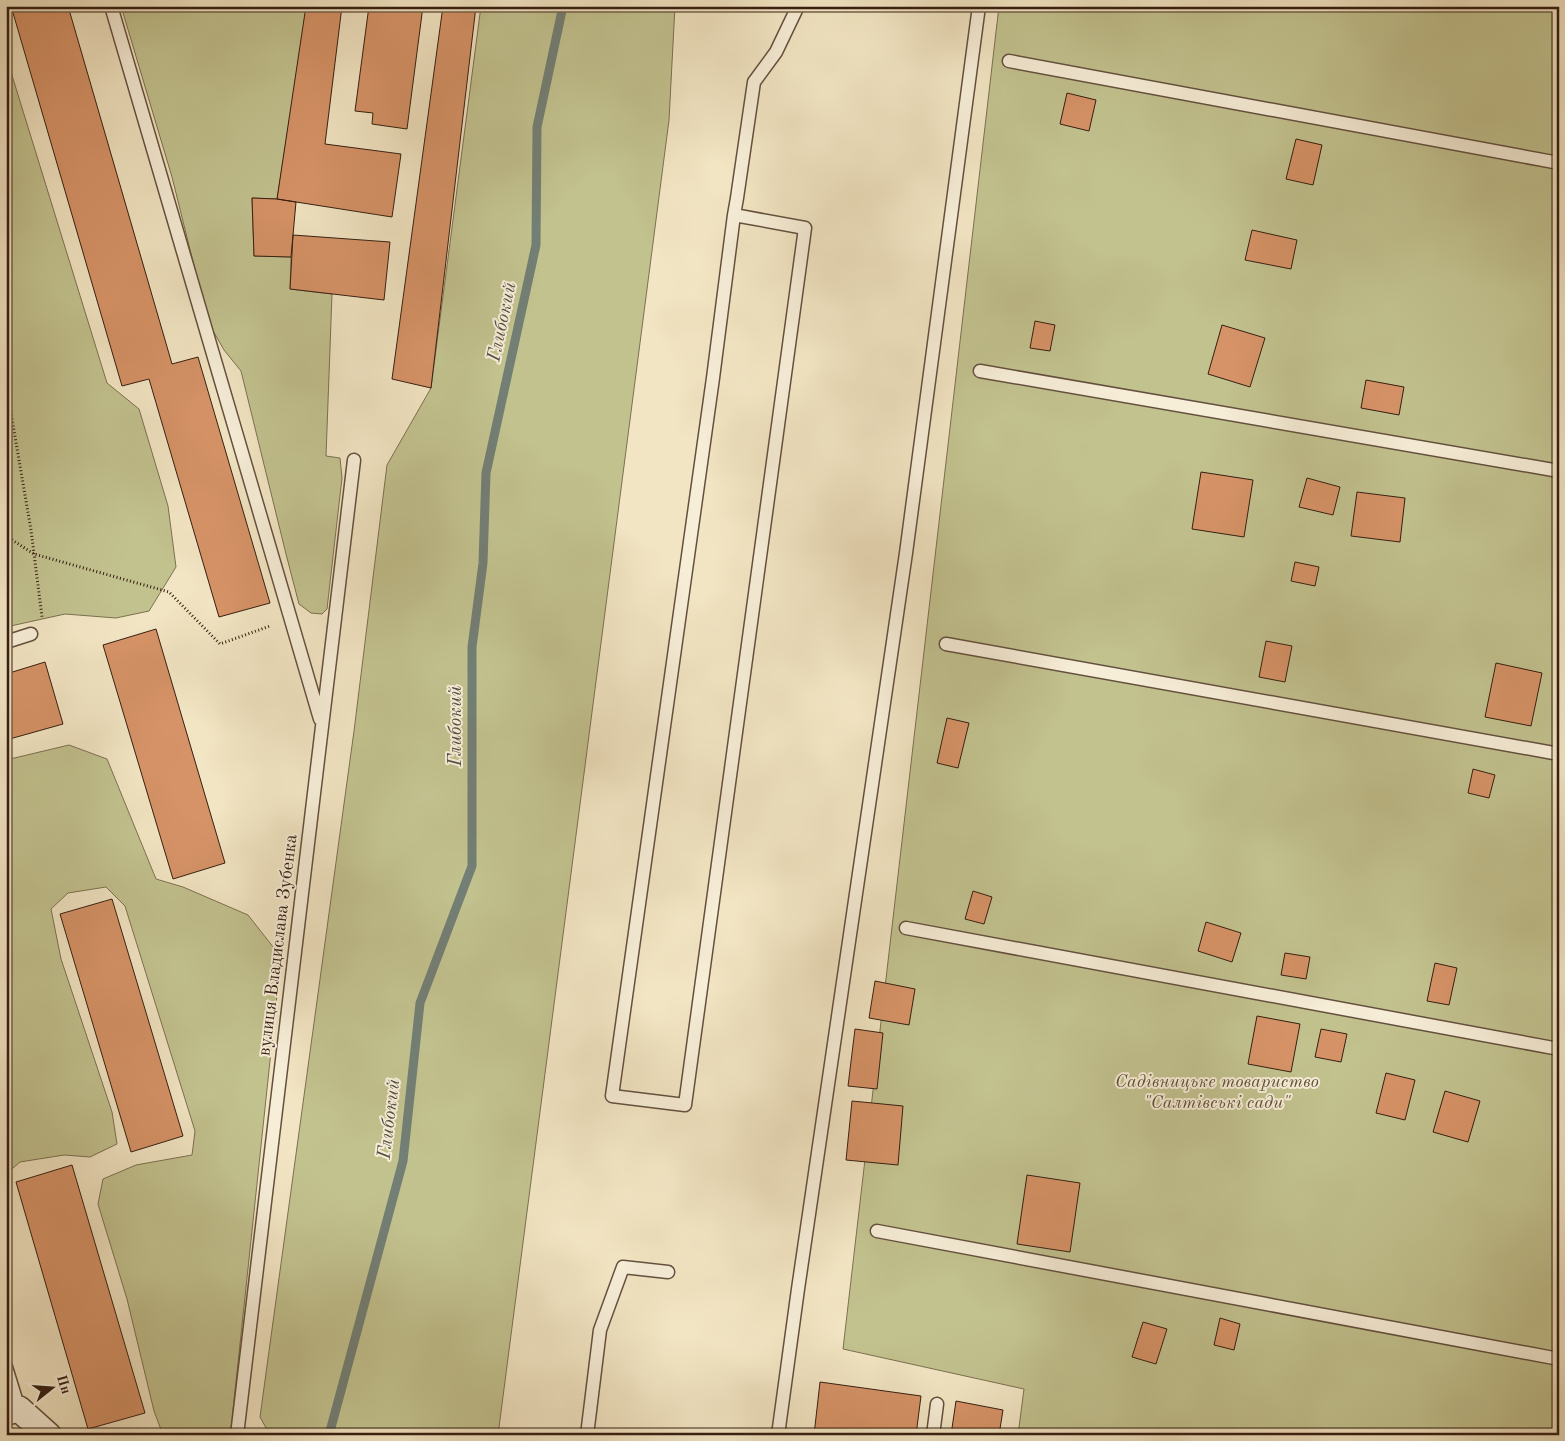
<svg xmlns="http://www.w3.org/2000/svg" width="1565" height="1441" viewBox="0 0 1565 1441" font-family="'Old Standard TT',serif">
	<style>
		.green { fill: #c2c28f; stroke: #7c7050 }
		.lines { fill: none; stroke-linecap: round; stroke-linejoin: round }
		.stream { stroke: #737f75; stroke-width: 9 }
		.building { fill: #d69367; stroke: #351e11 }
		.service-casing { stroke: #64503e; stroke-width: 15 }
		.minor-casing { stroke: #64503e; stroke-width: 28 }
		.path { stroke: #351e11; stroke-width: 3; stroke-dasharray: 1 2.5; stroke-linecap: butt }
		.service { stroke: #f7eed8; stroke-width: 12 }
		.minor { stroke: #f7eed8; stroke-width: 25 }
		.labels { text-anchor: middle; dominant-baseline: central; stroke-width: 4; stroke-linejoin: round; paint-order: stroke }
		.street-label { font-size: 18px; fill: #351e11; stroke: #f7eed8 }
		.park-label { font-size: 18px; font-style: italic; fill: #5f4f37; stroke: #f7eed8 }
		.water-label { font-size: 19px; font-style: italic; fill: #544e43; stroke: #f7eed8 }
	</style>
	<rect width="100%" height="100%" fill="#f2e5c3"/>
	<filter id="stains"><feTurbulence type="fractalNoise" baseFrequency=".004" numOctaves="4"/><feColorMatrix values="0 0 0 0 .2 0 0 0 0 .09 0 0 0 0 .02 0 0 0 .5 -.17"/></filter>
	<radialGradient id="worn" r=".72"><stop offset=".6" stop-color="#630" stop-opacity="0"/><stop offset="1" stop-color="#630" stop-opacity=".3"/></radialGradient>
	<path class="green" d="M121,6H308L277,199L252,198L254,256L291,257L290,289L332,294L326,456L340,458L342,478L327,609L322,614L311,613L299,604L286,554L241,371L224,350L208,322L172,177Z
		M481,6H675L669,120L498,1435H270L260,1417L354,731L387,465L431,388Z
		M999,6H1559V1435H1018L1024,1389L843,1349Z
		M6,56L107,383L139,409L168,506L176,567L149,611L116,618L65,614L6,627Z
		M69,745L107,759L156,879L183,887L248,915L281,957L231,1429L221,1435H163L154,1411L127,1299L98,1204L103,1179L136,1165L192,1155L195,1131L125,906L106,887L68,893L51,909L61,959L112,1112L117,1144L90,1157L64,1155L20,1162L6,1174V760Z"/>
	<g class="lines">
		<path class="stream" d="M329,1435L403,1161L420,1003L472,866V647L483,563L486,473L536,245L537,127L563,6"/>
	</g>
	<path class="building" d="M11,6H68L172,364L198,357L270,603L219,617L149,379L122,386Z
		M306,6H342L325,144L401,154L392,217L277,199Z
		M369,6H423L407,129L372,124L373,113L355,111Z
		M443,6H476L431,388L392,379Z
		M1067,93L1096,100L1089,131L1060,124Z
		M1296,139L1322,145L1313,185L1286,179Z
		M252,198L277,199L296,202L291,257L254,256Z
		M1252,230L1297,240L1291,269L1245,260Z
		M293,235L390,242L384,300L290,289Z
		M1035,321L1055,325L1050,351L1030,348Z
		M1222,325L1265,338L1250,387L1208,374Z
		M1366,380L1404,387L1399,415L1361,408Z
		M1201,472L1253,480L1244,537L1192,529Z
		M1307,478L1340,487L1333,515L1299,507Z
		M1357,492L1405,498L1400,542L1351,536Z
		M1295,562L1319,567L1315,586L1291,581Z
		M156,629L225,863L173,879L103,645Z
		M1266,641L1292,646L1285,682L1259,677Z
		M45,662L63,724L6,740V674Z
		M1496,663L1542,673L1531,726L1485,717Z
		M947,718L969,723L958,768L937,763Z
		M1473,769L1495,775L1489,798L1468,793Z
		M973,891L992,897L984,924L965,919Z
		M112,899L183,1136L131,1152L60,914Z
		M1206,922L1241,933L1232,962L1198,951Z
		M1285,953L1310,957L1306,979L1281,975Z
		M1435,963L1457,968L1449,1005L1427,1001Z
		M875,981L915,989L909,1025L869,1018Z
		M1257,1016L1300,1024L1291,1072L1248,1064Z
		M855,1029L883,1033L877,1089L848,1086Z
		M1321,1029L1347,1034L1341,1062L1315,1057Z
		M1386,1073L1415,1080L1405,1120L1376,1113Z
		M1445,1091L1480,1101L1468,1142L1433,1132Z
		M852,1101L903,1106L898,1165L846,1160Z
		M72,1165L145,1413L88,1429L16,1182Z
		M1027,1175L1080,1183L1070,1252L1017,1244Z
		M1220,1318L1240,1324L1234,1350L1214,1345Z
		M1143,1322L1167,1329L1156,1364L1132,1357Z
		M820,1382L921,1396L916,1435H814Z
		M956,1401L1003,1410L999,1435H951Z"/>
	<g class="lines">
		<g class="service-casing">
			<path id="service" d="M111,6L320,719
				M1009,61L1559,163
				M734,215L805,228L685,1105L612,1096L713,378L734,215L737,198L754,82L776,52L798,6
				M980,371L1559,471
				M6,642L31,634
				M946,644L1559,754
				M906,928L1559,1049
				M877,1231L1559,1359
				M6,1367L19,1409
				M237,1435L354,460
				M587,1435L600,1330L623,1267L668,1272
				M778,1435L798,1289L906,553L979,6
				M933,1435L937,1404"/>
		</g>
		<g class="minor-casing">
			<path id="minor" d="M6,1412L19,1409L48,1435"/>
		</g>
		<path class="path" d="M6,384L31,530L42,617
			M6,536L34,554L169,592L220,644L270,626"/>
		<use href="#service" class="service"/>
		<use href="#minor" class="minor"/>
	</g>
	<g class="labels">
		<g class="street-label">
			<text transform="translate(278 945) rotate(-83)">вулиця Владислава Зубенка</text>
		</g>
		<g class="park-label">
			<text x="1217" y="1082">Садівницьке товариство<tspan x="1217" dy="21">"Салтівські сади"</tspan></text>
		</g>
		<g class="water-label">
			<text transform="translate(503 322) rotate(-78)">Глибокий</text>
			<text transform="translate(456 726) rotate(-90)">Глибокий</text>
			<text transform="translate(390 1119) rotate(-83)">Глибокий</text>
		</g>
	</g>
	<rect width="1565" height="1441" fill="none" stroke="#f2e5c3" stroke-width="25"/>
	<rect x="8" y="8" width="1550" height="1426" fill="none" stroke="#351e11" stroke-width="2.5"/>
	<rect x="12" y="12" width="1540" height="1416" fill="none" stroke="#351e11"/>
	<g transform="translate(52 1388) rotate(73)" stroke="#f7eed8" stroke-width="4" paint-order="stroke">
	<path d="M0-4L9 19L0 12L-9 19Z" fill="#351e11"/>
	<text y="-8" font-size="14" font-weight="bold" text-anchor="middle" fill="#351e11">Пн</text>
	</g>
	<rect width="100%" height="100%" filter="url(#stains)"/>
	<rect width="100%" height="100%" fill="url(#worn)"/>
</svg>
